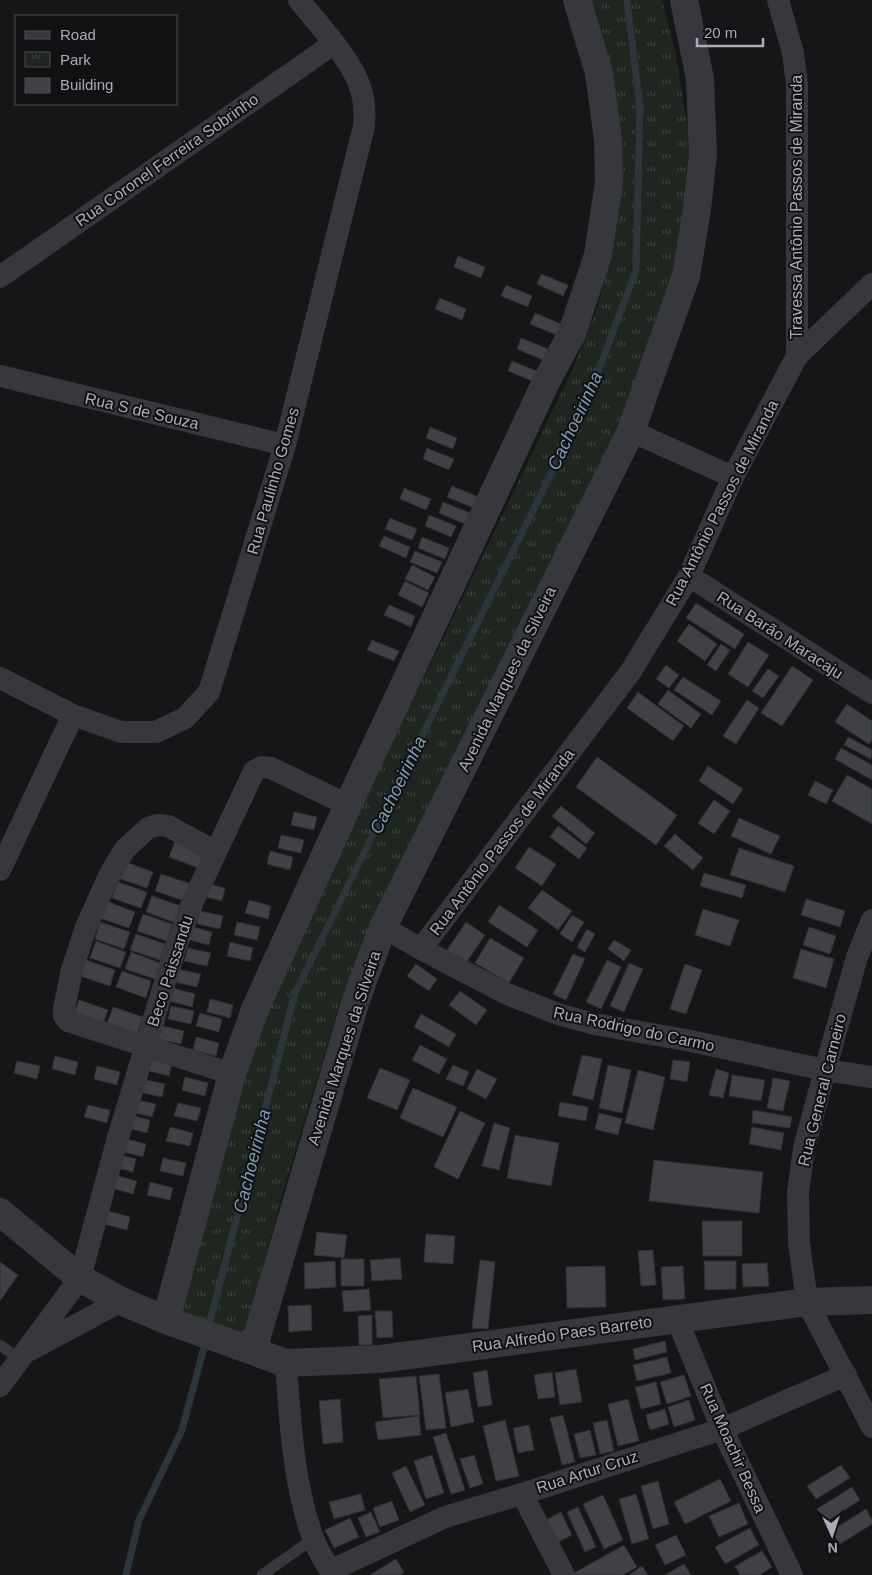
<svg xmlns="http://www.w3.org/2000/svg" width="872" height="1575" viewBox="0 0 872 1575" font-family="Helvetica,sans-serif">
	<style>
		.park { fill: url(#park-tufts) }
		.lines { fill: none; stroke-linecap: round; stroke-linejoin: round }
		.stream { stroke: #2c353c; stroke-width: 7 }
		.building { fill: #404145; stroke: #303034 }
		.service { stroke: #37383d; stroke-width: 11 }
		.minor { stroke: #37383d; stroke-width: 22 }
		.tertiary { stroke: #37383d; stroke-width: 28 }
		.labels { text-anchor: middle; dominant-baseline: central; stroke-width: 4; stroke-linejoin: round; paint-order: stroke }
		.street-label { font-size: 16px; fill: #a8adb8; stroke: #111113 }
		.water-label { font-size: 18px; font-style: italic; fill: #7f9bb3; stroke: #111113 }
	</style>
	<defs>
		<pattern id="park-tufts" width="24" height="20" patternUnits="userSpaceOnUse" patternTransform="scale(1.25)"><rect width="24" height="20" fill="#1e261f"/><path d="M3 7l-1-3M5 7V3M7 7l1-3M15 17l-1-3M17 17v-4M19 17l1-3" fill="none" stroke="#3c433d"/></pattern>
	</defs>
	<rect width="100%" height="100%" fill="#161618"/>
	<path class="park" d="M583,0H662L675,51L689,136L691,182L677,277L641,384L343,993L283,1192L243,1338L179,1317L249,1063L276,974L356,810L431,663L573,368L597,307L610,261Z"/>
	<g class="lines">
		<path class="stream" d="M208,1329L295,993L588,399L636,270L640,107L627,0
			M126,1575L139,1520L182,1430L206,1340"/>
	</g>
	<path class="building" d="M458,256L485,267L481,278L454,267Z
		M541,274L568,285L563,296L537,284Z
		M506,285L532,296L528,307L501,296Z
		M440,298L466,309L462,320L435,309Z
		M535,313L561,324L557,335L530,324Z
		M521,338L548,349L543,360L517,349Z
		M512,361L539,372L535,382L508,371Z
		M430,427L457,438L453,449L426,438Z
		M427,448L454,459L449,470L423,459Z
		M452,486L478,497L474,508L447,497Z
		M404,488L431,499L426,510L400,499Z
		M443,502L470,513L465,524L439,513Z
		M429,515L456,526L451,537L425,526Z
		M390,518L417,529L412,540L385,529Z
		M384,536L410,547L406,558L379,546Z
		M422,537L449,548L445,559L418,548Z
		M415,551L442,562L437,573L410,562Z
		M412,565L435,577L428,590L405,579Z
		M405,581L429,593L422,607L398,595Z
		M696,603L744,634L735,649L686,618Z
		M389,605L415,616L411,627L384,615Z
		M689,624L717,644L705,661L677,641Z
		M372,640L399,651L394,661L367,650Z
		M748,642L769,655L748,687L728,674Z
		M721,644L730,650L716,671L707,665Z
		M666,665L679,675L669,688L656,679Z
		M792,666L813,680L782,726L761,713Z
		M768,669L779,676L763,698L752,691Z
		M683,677L721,701L712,715L674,690Z
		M668,690L701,714L691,728L658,704Z
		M638,692L684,726L673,741L627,708Z
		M747,700L759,708L736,744L723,736Z
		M847,704L872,721V740L869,744L835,722Z
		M848,737L872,750L871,759L844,745Z
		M841,748L872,765V780L835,759Z
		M597,757L677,815L656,845L576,787Z
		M708,766L743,789L733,804L699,781Z
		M847,775L872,789V824L832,801Z
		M815,781L833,790L826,804L808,795Z
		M714,800L730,811L714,834L698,823Z
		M561,806L595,833L586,844L552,816Z
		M294,812L317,817L314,830L291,825Z
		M739,818L780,836L771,854L731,836Z
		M558,826L587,848L579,859L550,837Z
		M675,834L703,858L693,870L664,846Z
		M281,835L304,840L301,853L278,848Z
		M175,841L204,851L199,868L169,857Z
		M529,847L556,864L542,886L515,868Z
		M739,848L794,866L785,892L730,875Z
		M270,851L293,857L290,870L267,864Z
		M123,861L153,872L147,888L118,878Z
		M704,873L746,885L742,898L700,886Z
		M161,874L191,884L185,901L155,891Z
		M118,882L147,892L141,908L112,898Z
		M202,882L225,888L222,901L199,895Z
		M542,890L572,911L558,930L528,908Z
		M152,896L181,906L176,923L146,912Z
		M806,899L845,911L840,927L801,915Z
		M249,900L271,906L268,919L245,913Z
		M106,901L135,912L129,928L100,918Z
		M499,905L538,930L527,947L488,922Z
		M703,909L739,920L730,946L695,935Z
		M200,911L223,916L220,929L197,924Z
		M143,914L172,924L167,941L137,931Z
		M572,915L584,922L572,942L560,934Z
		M100,922L130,932L124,949L95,939Z
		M237,922L260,927L257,940L234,935Z
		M466,922L485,935L466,963L447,950Z
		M189,926L212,932L209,945L186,939Z
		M809,927L836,936L830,954L803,945Z
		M587,929L595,934L585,952L577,947Z
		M136,934L165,944L160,960L130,950Z
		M490,938L524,958L509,983L475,963Z
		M614,940L631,950L624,961L608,949Z
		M96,941L126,952L120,968L90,958Z
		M230,942L253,948L250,961L227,956Z
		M188,948L211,953L207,966L184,961Z
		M801,949L834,959L826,988L793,978Z
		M131,952L160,963L155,979L125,969Z
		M573,954L585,959L566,1000L553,994Z
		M86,960L115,970L110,986L80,976Z
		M607,960L621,967L601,1009L586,1002Z
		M629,963L643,969L624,1012L610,1006Z
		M416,964L437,979L429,991L407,976Z
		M685,964L702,970L686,1014L670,1009Z
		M177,969L201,974L197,987L174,982Z
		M122,971L151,981L146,998L116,987Z
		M172,988L195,994L192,1007L169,1001Z
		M460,991L487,1010L476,1025L449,1005Z
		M210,999L233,1005L230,1018L207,1012Z
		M210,999L233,1005L230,1018L207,1012Z
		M79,1000L108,1010L102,1026L73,1016Z
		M171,1006L194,1011L191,1024L168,1019Z
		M113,1007L143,1017L137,1034L107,1024Z
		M200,1013L222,1019L219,1032L196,1026Z
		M421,1014L456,1034L449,1047L414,1027Z
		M162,1026L184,1031L181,1044L158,1039Z
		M196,1037L219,1043L216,1056L193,1050Z
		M420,1045L447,1059L439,1074L412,1060Z
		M582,1055L602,1059L593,1100L572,1095Z
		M55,1056L78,1062L75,1075L52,1069Z
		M150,1057L172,1063L169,1076L146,1070Z
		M673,1060L690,1062L687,1082L670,1079Z
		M17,1061L40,1066L37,1079L14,1073Z
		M453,1065L469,1072L463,1086L446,1079Z
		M608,1065L631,1070L622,1113L599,1108Z
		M97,1066L120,1072L117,1085L94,1079Z
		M380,1068L410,1080L397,1110L367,1098Z
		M477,1069L497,1079L486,1099L467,1089Z
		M716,1069L729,1073L723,1098L709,1095Z
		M638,1070L665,1077L653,1130L625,1123Z
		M732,1075L765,1080L761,1101L729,1096Z
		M185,1077L208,1083L205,1096L182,1090Z
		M773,1078L790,1081L783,1111L767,1108Z
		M142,1079L165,1084L162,1097L139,1092Z
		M413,1088L457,1107L443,1137L400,1118Z
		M133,1099L156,1104L152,1117L129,1111Z
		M560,1102L588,1107L586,1121L558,1116Z
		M178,1103L201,1108L197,1121L174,1116Z
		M88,1105L110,1110L107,1123L84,1117Z
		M753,1110L792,1117L790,1128L752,1123Z
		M460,1111L485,1123L458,1179L434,1167Z
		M599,1113L622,1119L618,1135L595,1129Z
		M127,1114L150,1120L147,1133L124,1127Z
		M494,1123L510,1128L499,1170L482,1166Z
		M170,1127L193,1133L190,1146L166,1141Z
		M752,1127L784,1133L781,1150L749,1144Z
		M515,1135L559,1143L551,1186L507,1178Z
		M123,1138L146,1144L143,1157L120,1151Z
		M113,1153L136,1159L133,1172L110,1166Z
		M163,1158L186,1163L183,1176L160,1171Z
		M654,1160L763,1172L759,1213L649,1201Z
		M114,1175L137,1181L133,1194L111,1188Z
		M150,1182L173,1188L170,1200L147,1195Z
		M108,1211L130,1217L127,1230L104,1224Z
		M702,1221H742V1256H703Z
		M317,1232L347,1235L344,1258L314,1255Z
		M426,1234L455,1236L453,1264L424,1262Z
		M653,1250L656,1285L641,1286L638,1251Z
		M400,1258L402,1279L372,1281L370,1260Z
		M341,1259H364V1286H341Z
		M480,1260L495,1262L488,1329L472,1328Z
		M335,1261L336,1287L305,1289L304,1263Z
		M704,1261H736V1289L705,1290Z
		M0,1262L18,1275L0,1301Z
		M767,1263L769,1286L743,1287L742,1264Z
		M605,1266L606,1307L567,1308L566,1267Z
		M683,1266L685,1299L663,1300L661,1267Z
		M369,1289L371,1310L344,1312L342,1291Z
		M311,1305L312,1330L289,1332L288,1306Z
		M375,1311H392L393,1337L377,1338Z
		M372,1315V1345H359L358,1316Z
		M665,1341L667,1352L635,1360L633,1349Z
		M667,1357L671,1373L637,1381L633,1365Z
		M576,1369L582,1402L560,1405L555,1373Z
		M487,1370L492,1405L478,1407L473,1373Z
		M552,1372L555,1397L538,1399L534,1375Z
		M439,1374L446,1428L426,1430L419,1376Z
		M684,1375L691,1396L667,1404L660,1382Z
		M416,1376L420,1415L383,1418L379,1379Z
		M656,1382L661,1404L641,1409L635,1387Z
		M468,1389L474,1422L451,1427L445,1393Z
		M340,1399L343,1442L323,1444L319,1401Z
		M628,1399L639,1441L618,1446L608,1404Z
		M689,1400L695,1420L674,1427L668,1407Z
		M665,1409L669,1424L650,1430L646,1415Z
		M563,1415L575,1462L562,1465L550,1418Z
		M419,1416L421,1435L378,1440L375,1422Z
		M505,1420L519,1476L496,1481L483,1426Z
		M607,1420L614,1451L600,1454L593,1423Z
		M529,1425L534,1450L518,1453L513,1428Z
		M590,1430L596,1455L580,1458L574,1434Z
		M446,1433L465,1490L451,1494L433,1437Z
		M432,1455L444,1493L426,1499L414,1461Z
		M474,1455L483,1484L470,1488L460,1459Z
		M841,1465L850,1478L816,1499L807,1486Z
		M406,1466L425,1505L410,1512L392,1473Z
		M720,1479L731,1501L685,1524L674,1502Z
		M658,1481L669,1524L653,1529L641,1486Z
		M852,1487L860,1500L826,1522L817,1509Z
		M361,1494L365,1510L334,1519L329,1502Z
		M636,1494L649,1539L632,1544L619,1499Z
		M603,1495L623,1540L604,1549L583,1504Z
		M392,1501L399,1520L380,1527L373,1508Z
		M739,1503L748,1524L719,1537L709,1516Z
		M578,1507L596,1547L585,1552L567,1512Z
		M866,1509L872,1520V1524L840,1544L831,1531Z
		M371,1512L380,1532L366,1537L358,1518Z
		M561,1512L572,1535L558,1542L546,1520Z
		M350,1518L359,1537L334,1548L325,1530Z
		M750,1528L759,1545L725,1564L715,1547Z
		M676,1535L686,1555L665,1565L655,1545Z
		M624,1545L637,1567L623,1575H576L574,1573Z
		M762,1551L772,1567L759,1575H740L735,1566Z
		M396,1559L404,1572L400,1575H370Z
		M684,1564L691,1575H665Z
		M642,1566L648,1575H629Z"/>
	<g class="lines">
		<path class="service" d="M0,1345L19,1359
			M262,1575L313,1539"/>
		<path class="minor" d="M778,0L793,53L797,84V356
			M0,277L333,44
			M0,376L285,445
			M631,431L733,477
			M689,576L872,693
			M0,678L73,715L121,732H156L185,718L209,692L285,445L364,126C365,113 365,100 360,87C352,60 317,23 299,0
			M216,852L168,826L157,825L148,828L125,849L110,874L86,927L72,970L64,1008V1016L68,1021L232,1074
			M0,870L73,715
			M872,920L857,957L825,1070L804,1148L798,1192L799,1243L807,1302L872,1427
			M383,927L421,949L507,994L558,1014L594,1024L686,1040L825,1070L872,1077
			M421,949L631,671L689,576L733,477L797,356L872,284
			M677,1319L722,1429L792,1575
			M30,1350L121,1301
			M286,1363C290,1421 293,1482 313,1538C317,1550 326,1563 333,1575
			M0,1386L80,1278L117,1141L174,952L193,901L254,771L262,767L271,768L348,805
			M522,1494L564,1575
			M330,1571L445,1517L522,1494L722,1429L846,1375"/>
		<path class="tertiary" d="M0,1212L80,1278L121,1301L166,1320L286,1363L380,1359L807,1302L872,1300
			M166,1320L232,1074L256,1007L348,805L545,384L572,333L598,255L609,182L608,140L599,73L577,0
			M253,1350L356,1000L383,927L631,431L686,276L697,209L703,154L700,79L684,0"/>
	</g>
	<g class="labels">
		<g class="street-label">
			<text transform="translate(167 160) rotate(-35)">Rua Coronel Ferreira Sobrinho</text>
			<text transform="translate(796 207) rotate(-90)">Travessa Antônio Passos de Miranda</text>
			<text transform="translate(142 411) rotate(13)">Rua S de Souza</text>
			<text transform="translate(273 481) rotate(-74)">Rua Paulinho Gomes</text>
			<text transform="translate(722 503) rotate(-63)">Rua Antônio Passos de Miranda</text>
			<text transform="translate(780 635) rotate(33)">Rua Barão Maracaju</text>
			<text transform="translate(507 679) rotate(-64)">Avenida Marques da Silveira</text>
			<text transform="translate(502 842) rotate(-53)">Rua Antônio Passos de Miranda</text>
			<text transform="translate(170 971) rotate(-72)">Beco Paissandu</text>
			<text transform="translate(634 1029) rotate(12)">Rua Rodrigo do Carmo</text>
			<text transform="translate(344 1048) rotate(-72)">Avenida Marques da Silveira</text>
			<text transform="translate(822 1090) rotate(-76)">Rua General Carneiro</text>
			<text transform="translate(562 1334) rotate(-8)">Rua Alfredo Paes Barreto</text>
			<text transform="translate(733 1448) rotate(66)">Rua Moachir Bessa</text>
			<text transform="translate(587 1472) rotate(-18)">Rua Artur Cruz</text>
		</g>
		<g class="water-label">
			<text transform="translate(575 421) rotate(-65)">Cachoeirinha</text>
			<text transform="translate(398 785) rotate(-64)">Cachoeirinha</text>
			<text transform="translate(252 1161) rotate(-76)">Cachoeirinha</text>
		</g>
	</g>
	<rect x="15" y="15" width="162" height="90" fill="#111113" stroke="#4d4f55"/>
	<rect x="25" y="31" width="25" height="8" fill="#37383d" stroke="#4d4f55"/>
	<text x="60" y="40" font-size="15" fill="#a8adb8">Road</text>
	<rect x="25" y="52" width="25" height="15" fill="url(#park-tufts)" stroke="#4d4f55"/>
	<text x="60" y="65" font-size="15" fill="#a8adb8">Park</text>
	<rect x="25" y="78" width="25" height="15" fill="#404145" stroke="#4d4f55"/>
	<text x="60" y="90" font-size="15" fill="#a8adb8">Building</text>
	<g transform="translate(832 1535) rotate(177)" stroke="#111113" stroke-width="4" paint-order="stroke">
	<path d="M0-4L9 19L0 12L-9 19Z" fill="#a8adb8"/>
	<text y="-8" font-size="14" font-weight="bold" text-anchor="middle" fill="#a8adb8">N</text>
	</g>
	<path d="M697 38v8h66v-8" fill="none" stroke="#a8adb8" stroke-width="2.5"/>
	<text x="704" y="38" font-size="15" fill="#a8adb8" stroke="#111113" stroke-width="4" paint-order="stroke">20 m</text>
</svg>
